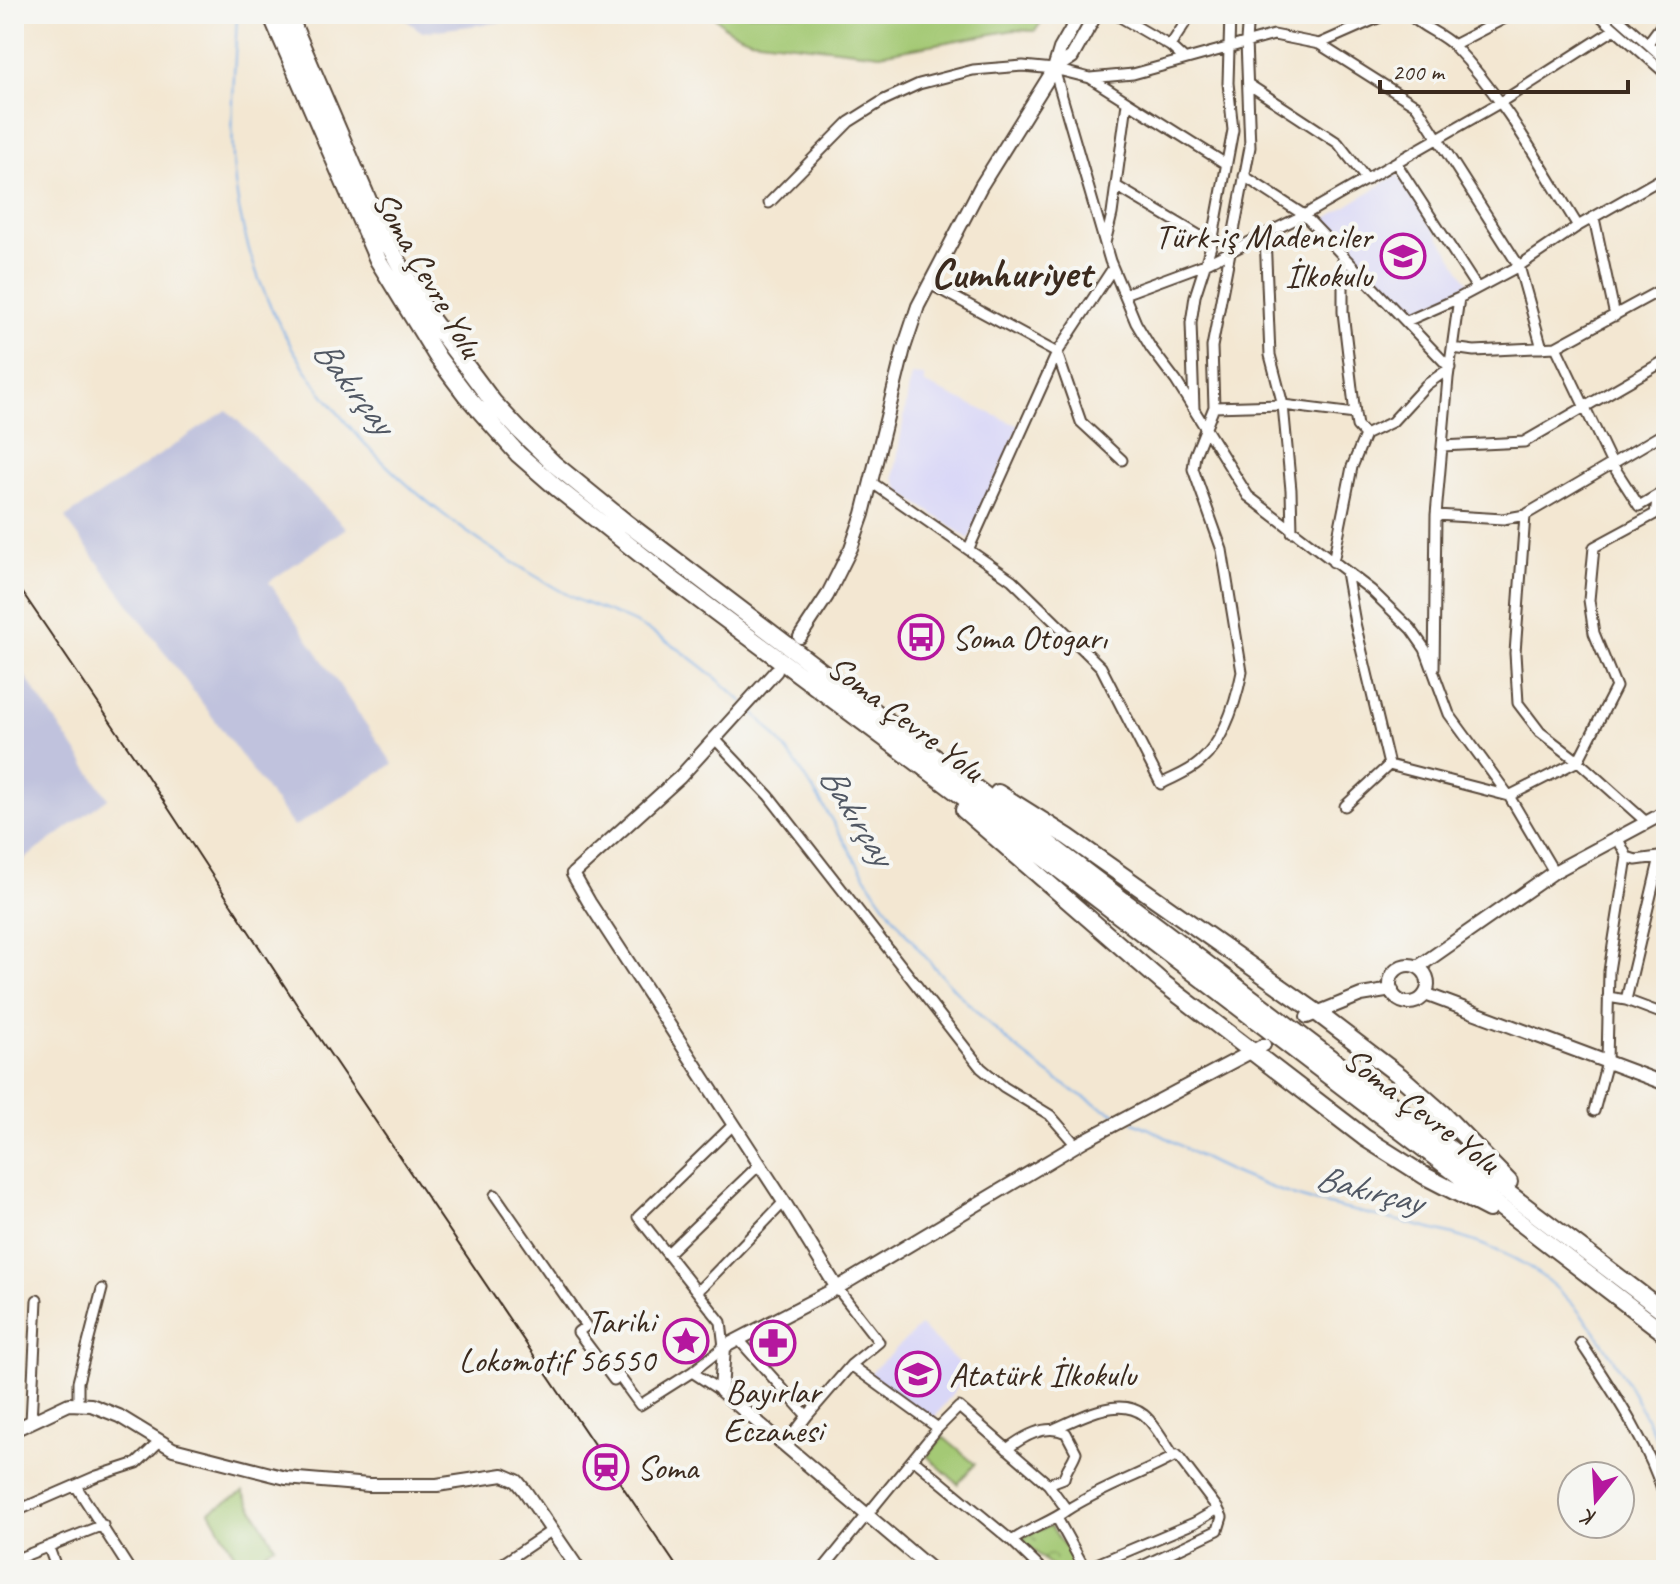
<svg xmlns="http://www.w3.org/2000/svg" width="1680" height="1584" viewBox="0 0 1680 1584" font-family="Caveat,sans-serif">
	<style>
		.built { fill: #d9d7f7 }
		.industrial { fill: #c0c2dd }
		.green { fill: #a4c974; stroke: #707a49; stroke-width: 2 }
		.park { fill: url(#park-crowns); stroke: #707a49; stroke-width: 2 }
		.lines { fill: none; stroke-linecap: round; stroke-linejoin: round }
		.stream { stroke: #7aaee7; stroke-width: 2 }
		.street-casing { stroke: #574639; stroke-width: 13 }
		.secondary-casing { stroke: #574639; stroke-width: 16 }
		.highway-casing { stroke: #574639; stroke-width: 20 }
		.street { stroke: #fff; stroke-width: 9 }
		.secondary { stroke: #fff; stroke-width: 12 }
		.highway { stroke: #fff; stroke-width: 16 }
		.rail { stroke: #3b2a1e; stroke-width: 2 }
		.labels { text-anchor: middle; dominant-baseline: central; stroke-width: 8; stroke-linejoin: round; paint-order: stroke }
		.poi-label { font-size: 34px; fill: #3b2a1e; stroke: #f6f6f2; text-anchor: start }
		.street-label { font-size: 34px; fill: #3b2a1e; stroke: #f6f6f2 }
		.water-label { font-size: 36px; font-style: italic; fill: #515864; stroke: #f6f6f2 }
		.district-label { font-size: 42px; font-weight: bold; fill: #3b2a1e; stroke: #f6f6f2 }
	</style>
	<defs>
		<pattern id="park-crowns" width="20" height="18" patternUnits="userSpaceOnUse" patternTransform="scale(2)"><rect width="20" height="18" fill="#a4c974"/><path d="M2 6a3 3 0 1 1 6 0M12 15a3 3 0 1 1 6 0" fill="none" stroke="#87a35f"/></pattern>
	</defs>
	<rect width="100%" height="100%" fill="#f6f6f2"/>
	<filter id="ink" filterUnits="userSpaceOnUse"><feTurbulence type="fractalNoise" baseFrequency=".0125" numOctaves="2"/><feDisplacementMap in="SourceGraphic" scale="16" xChannelSelector="R" yChannelSelector="G"/><feConvolveMatrix kernelMatrix="1 2 1 2 8 2 1 2 1" color-interpolation-filters="sRGB"/></filter>
	<filter id="wash" filterUnits="userSpaceOnUse"><feTurbulence type="fractalNoise" baseFrequency=".006" numOctaves="4" result="noise"/><feDisplacementMap in="SourceGraphic" scale="32" xChannelSelector="R" yChannelSelector="G"/><feGaussianBlur stdDeviation="1.8" result="paint"/><feColorMatrix in="noise" values="0 0 0 0 0 0 0 0 0 0 0 0 0 0 0 0 0 1.4 0 .05"/><feComposite in="paint" operator="in"/></filter>
	<g filter="url(#wash)">
		<rect width="100%" height="100%" fill="#f3e7d2"/>
		<path class="built" d="M1398,174L1469,283L1416,314L1326,229L1324,220Z
			M911,375L924,376L925,384L1019,426L969,539L901,492L894,477Z
			M920,1326L968,1372L930,1424L867,1376Z"/>
		<path class="industrial" d="M398,14H565L422,32Z
			M227,410L346,528L269,582L393,764L294,827L65,518Z
			M14,660L108,798L14,867Z"/>
		<path class="green" d="M712,14H1047L1035,31L1014,30L880,54L750,39L727,29Z
			M943,1437L975,1464L958,1484L927,1456Z
			M243,1492L275,1546L241,1566L210,1511Z"/>
		<path class="park" d="M1050,1526L1078,1564L1056,1570L1023,1541L1024,1535Z"/>
		<g class="lines">
			<path class="stream" d="M237,14C235,70 229,128 235,183C257,358 387,489 532,574C549,584 567,596 585,603C606,611 627,618 646,629C682,648 713,674 743,702
				M750,709C803,760 829,820 868,880C924,966 1025,1074 1120,1116
				M1133,1122C1156,1130 1176,1144 1197,1155C1228,1172 1260,1184 1292,1195C1335,1209 1379,1215 1422,1227C1457,1235 1493,1246 1524,1264C1594,1306 1630,1388 1666,1457"/>
		</g>
	</g>
	<g filter="url(#ink)">
		<g class="lines">
			<g class="street-casing">
				<path id="street" d="M1115,14L1170,46L1183,58
					M1409,14C1422,28 1441,33 1454,46C1505,99 1540,165 1578,226
					M1598,14L1666,74
					M1614,14L1666,60
					M1648,43L1666,19
					M1319,44L1417,106L1519,266L1542,348
					M1453,45L1513,14
					M1170,46L1191,14
					M1054,69L1110,261L1136,323L1151,348L1176,381L1248,496L1371,590L1411,629L1425,649L1449,714L1509,796L1554,872
					M1090,78L1226,164
					M1248,84L1338,143L1367,180
					M1396,163L1477,288
					M1244,176L1304,215L1450,368L1426,385L1392,422L1365,435L1352,467L1333,562
					M1116,186L1212,243
					M769,203L849,122L884,100L919,84L973,70L1023,66L1054,69L1090,78L1133,74L1274,35L1319,44L1387,14
					M1594,218L1615,316
					M1265,235L1270,355L1283,405L1291,490L1292,532
					M1105,243L1112,214L1127,103
					M1343,255V312L1355,414L1357,426L1365,435
					M930,284L1057,353L1081,422L1122,460
					M1124,294L1205,264L1304,215L1501,102L1615,29
					M1407,321L1459,298L1519,266L1578,226L1666,176
					M1556,347L1612,464L1639,506L1666,490
					M1453,348L1474,351L1556,347L1666,287
					M1214,407L1283,405L1355,414
					M1194,409L1191,323L1195,296L1212,243L1233,130L1228,83L1230,14
					M1442,446L1524,442L1666,360
					M871,482L1012,580L1101,667L1161,784C1174,777 1189,772 1200,762C1224,741 1236,702 1242,672L1222,550L1193,469L1195,455L1214,407L1212,347L1250,147L1246,41L1248,14
					M1436,515L1503,519L1525,515
					M969,548L1057,353L1113,268
					M1346,572L1355,623L1389,765
					M1434,669L1436,515L1448,378L1459,298
					M715,739L769,796L981,1068L1004,1087L1050,1115L1076,1145
					M1345,806L1389,765L1509,796L1578,761L1616,687L1594,633L1589,600L1594,547L1655,514L1658,495
					M1645,821L1578,761L1540,732L1518,703L1515,653L1525,515L1666,432
					M1617,837L1627,857L1636,860L1666,856
					M1608,997L1626,1000L1666,1015
					M1626,1000L1660,857
					M1594,1111L1607,1062L1609,971L1627,857
					M495,1195L586,1326L578,1332L614,1380L619,1376L640,1405L692,1372
					M668,1253L759,1165
					M698,1291L784,1202
					M740,1341L807,1416L785,1445
					M1581,1343C1614,1393 1649,1444 1666,1501
					M721,1391L692,1372L724,1347L721,1322L638,1217L733,1125
					M78,1405V1382L102,1289
					M807,1416L851,1365L879,1342L837,1288
					M31,1422L37,1300
					M1054,1429C1079,1418 1118,1395 1144,1415C1156,1425 1165,1444 1174,1456
					M1007,1449C1023,1437 1045,1423 1066,1433L1076,1452C1073,1462 1066,1468 1064,1478L1048,1484
					M913,1459L1012,1541C1029,1528 1050,1523 1067,1510L1048,1484L959,1407L938,1428
					M76,1486L130,1570
					M1067,1510C1101,1488 1141,1475 1177,1455L1218,1509L1194,1523L1085,1569
					M14,1512L97,1476L137,1463L160,1441
					M1057,1518L1085,1569L1082,1570
					M1012,1541L1042,1570
					M49,1548L57,1570
					M14,1560L103,1525
					M493,1570L551,1531
					M822,1570L938,1428L851,1365
					M1134,1570L1218,1530L1222,1517L1218,1509"/>
			</g>
			<g class="secondary-casing">
				<path id="secondary" d="M1054,69L1072,57L1096,14
					M800,637L827,596L851,548L863,514L904,348L918,306L981,186L1054,69L1060,49L1080,14
					M776,671L680,777L573,874L589,902L784,1202L837,1288
					M1390 984a19 19 0 1 1 38 0a19 19 0 1 1-38 0Z
					M1418,967L1554,872L1666,812
					M1425,994L1666,1084
					M1307,1017L1361,995L1392,990
					M14,1430L69,1404L91,1405L119,1416L173,1449L286,1478L369,1485H437L503,1475L517,1481L525,1491L579,1570
					M932,1570L721,1391L724,1347L837,1288L1083,1141L1264,1045"/>
			</g>
			<g class="highway-casing">
				<path id="highway" d="M271,14L378,260L438,358L466,395L518,454L557,488L669,577L993,819L1666,1334
					M288,14L382,233L428,315L493,402L520,431L554,464L624,521L1666,1313
					M998,793L1068,837L1316,1012L1400,1076L1443,1114L1509,1182
					M964,810L1163,983L1365,1138L1425,1176L1489,1209"/>
			</g>
			<use href="#street" class="street"/>
			<use href="#secondary" class="secondary"/>
			<use href="#highway" class="highway"/>
			<path class="rail" d="M14,580L140,765L301,1011L679,1570"/>
		</g>
	</g>
	<defs>
		<g id="school-ring" transform="scale(2.3)"><circle r="9.5" fill="#f6f6f2" stroke="#b5179e" stroke-width="1.5"/><path d="M0-5L7-2L0 1L-7-2ZM-4 1L0 2.5L4 1V4Q0 6-4 4Z" fill="#b5179e"/></g>
		<g id="bus-ring" transform="scale(2.3)"><circle r="9.5" fill="#f6f6f2" stroke="#b5179e" stroke-width="1.5"/><path d="M-5-6H5V4H4V6H2V4H-2V6H-4V4H-5ZM-3.5-4V0h7V-4ZM-3.5 1.2v1.5H-2V1.2ZM2 1.2v1.5H3.5V1.2Z" fill="#b5179e"/></g>
		<g id="sight-ring" transform="scale(2.3)"><circle r="9.5" fill="#f6f6f2" stroke="#b5179e" stroke-width="1.5"/><path d="M0-6L1.8-2.2L6-1.7L2.9 1.2L3.7 5.4L0 3.3L-3.7 5.4L-2.9 1.2L-6-1.7L-1.8-2.2Z" fill="#b5179e"/></g>
		<g id="pharmacy-ring" transform="scale(2.3)"><circle r="9.5" fill="#f6f6f2" stroke="#b5179e" stroke-width="1.5"/><path d="M-2-6h4v4h4v4h-4v4h-4v-4h-4v-4h4Z" fill="#b5179e"/></g>
		<g id="station-ring" transform="scale(2.3)"><circle r="9.5" fill="#f6f6f2" stroke="#b5179e" stroke-width="1.5"/><path d="M-3-6H3Q5-6 5-4V2Q5 4 3 4L4.5 6H3L1.5 4h-3L-3 6H-4.5L-3 4Q-5 4-5 2V-4Q-5-6-3-6ZM-3.5-4v3h7v-3ZM-3.5 1v1.5H-2V1ZM2 1v1.5H3.5V1Z" fill="#b5179e"/></g>
	</defs>
	<g fill-rule="evenodd">
		<use href="#school-ring" x="1403" y="256"/>
		<use href="#bus-ring" x="921" y="637"/>
		<use href="#sight-ring" x="686" y="1341"/>
		<use href="#pharmacy-ring" x="773" y="1343"/>
		<use href="#school-ring" x="918" y="1374"/>
		<use href="#station-ring" x="606" y="1467"/>
	</g>
	<g class="labels">
		<g class="poi-label">
			<text x="1372" y="236" text-anchor="end">Türk-iş Madenciler<tspan x="1372" dy="39">İlkokulu</tspan></text>
			<text x="952" y="637">Soma Otogarı</text>
			<text x="655" y="1321" text-anchor="end">Tarihi<tspan x="655" dy="39">Lokomotif 56550</tspan></text>
			<text x="949" y="1374">Atatürk İlkokulu</text>
			<text x="773" y="1391" text-anchor="middle">Bayırlar<tspan x="773" dy="39">Eczanesi</tspan></text>
			<text x="637" y="1467">Soma</text>
		</g>
		<g class="street-label">
			<text transform="translate(428 274) rotate(60)">Soma Çevre Yolu</text>
			<text transform="translate(906 718) rotate(37)">Soma Çevre Yolu</text>
			<text transform="translate(1422 1110) rotate(37)">Soma Çevre Yolu</text>
		</g>
		<g class="water-label">
			<text transform="translate(354 386) rotate(52)">Bakırçay</text>
			<text transform="translate(857 815) rotate(58)">Bakırçay</text>
			<text transform="translate(1369 1189) rotate(14)">Bakırçay</text>
		</g>
		<g class="district-label">
			<text x="1011" y="273">Cumhuriyet</text>
		</g>
	</g>
	<rect width="1680" height="1584" fill="none" stroke="#f6f6f2" stroke-width="48"/>
	<g transform="translate(1596 1500) rotate(198)"><circle r="38" fill="#f6f6f2" stroke="#aba49d" stroke-width="2"/>
	<path d="M0-6L14 30L0 20L-14 30Z" fill="#b5179e"/>
	<text y="-12" font-size="22" font-weight="bold" text-anchor="middle" fill="#3b2a1e">K</text>
	</g>
	<path d="M1380 80v12h248v-12" fill="none" stroke="#3b2a1e" stroke-width="4"/>
	<text x="1392" y="80" font-size="24" fill="#3b2a1e" stroke="#f6f6f2" stroke-width="6" paint-order="stroke">200 m</text>
</svg>
